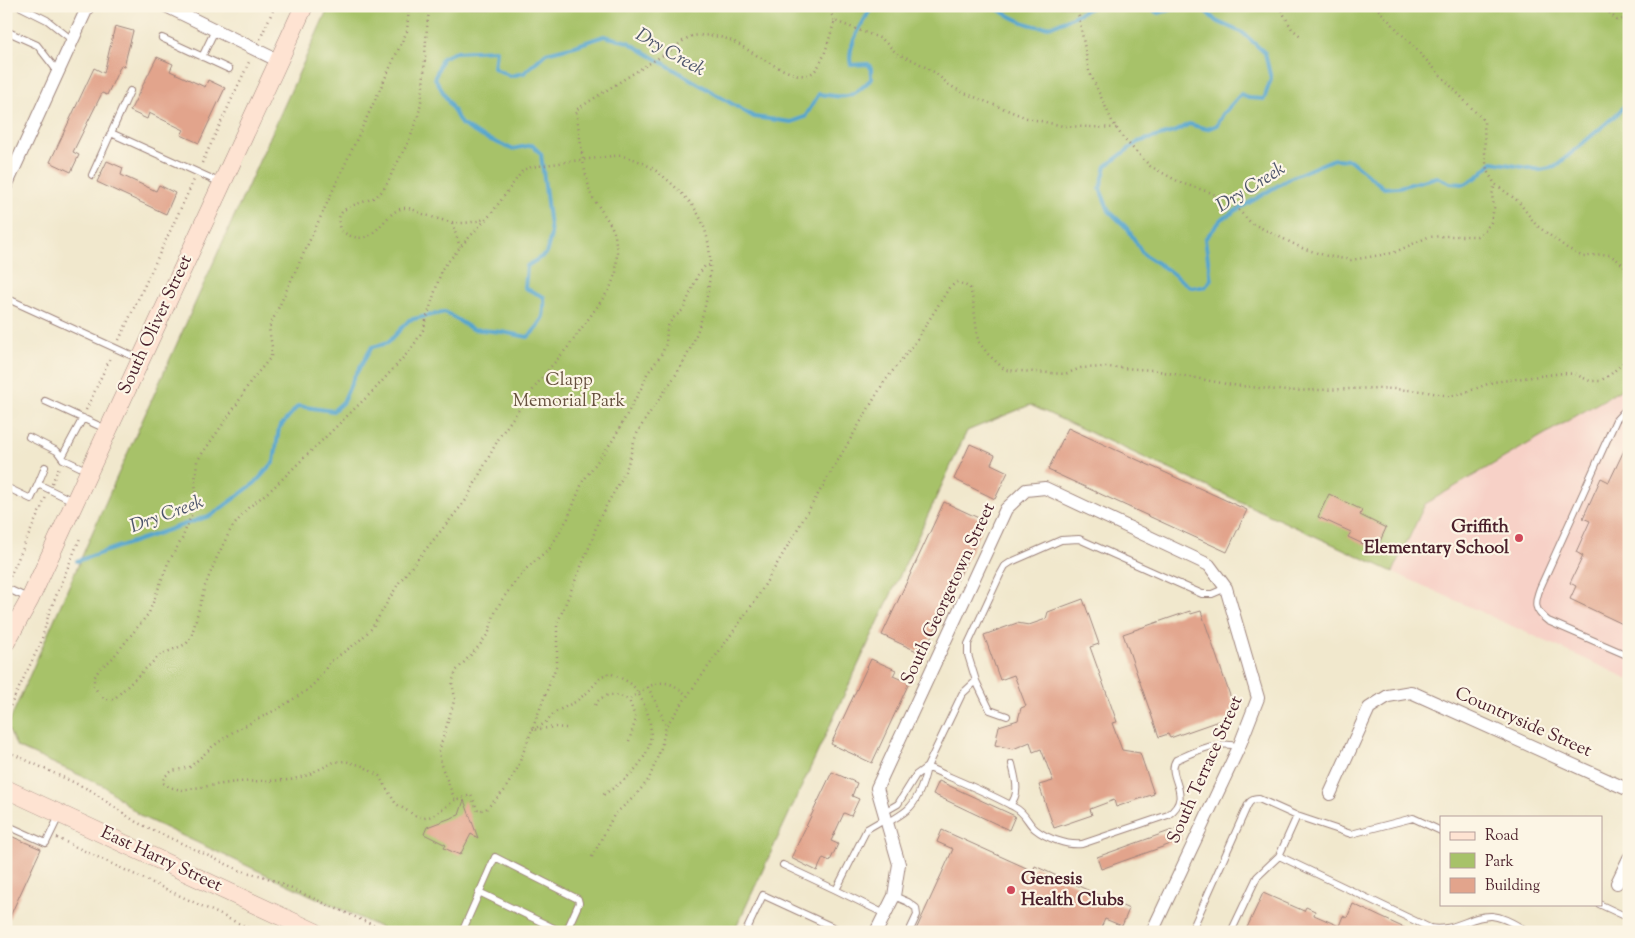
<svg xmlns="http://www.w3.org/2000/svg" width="1635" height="938" viewBox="0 0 1635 938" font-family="'Sorts Mill Goudy',serif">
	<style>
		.built { fill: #f7d1c7 }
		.green { fill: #a7c269; stroke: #78704a }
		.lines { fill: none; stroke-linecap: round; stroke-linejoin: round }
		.stream { stroke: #54a5ce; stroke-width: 4 }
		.building { fill: #e2a48c }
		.service-casing { stroke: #9e847c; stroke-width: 8 }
		.minor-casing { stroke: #9e847c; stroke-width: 14 }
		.secondary-casing { stroke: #9e847c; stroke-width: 19 }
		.path { stroke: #9e847c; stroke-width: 2.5; stroke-dasharray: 1 4; stroke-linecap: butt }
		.service { stroke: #fff; stroke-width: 6 }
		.minor { stroke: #fff; stroke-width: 12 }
		.secondary { stroke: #fee3d2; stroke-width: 18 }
		.path-bridge { stroke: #9e847c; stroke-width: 2.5; stroke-dasharray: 1 4; stroke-linecap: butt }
		.poi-dot { fill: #d1495b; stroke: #fcf5e5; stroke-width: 2 }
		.labels { text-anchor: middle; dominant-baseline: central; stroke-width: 4.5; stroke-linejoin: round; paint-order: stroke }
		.street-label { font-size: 18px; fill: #4a1f2b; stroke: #fcf5e5 }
		.park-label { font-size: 18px; fill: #66503e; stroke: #fcf5e5 }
		.poi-label { font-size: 18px; font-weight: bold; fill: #4a1f2b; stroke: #fcf5e5; text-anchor: end }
		.water-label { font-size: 19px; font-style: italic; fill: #4e556c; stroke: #fcf5e5 }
	</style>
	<rect width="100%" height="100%" fill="#fcf5e5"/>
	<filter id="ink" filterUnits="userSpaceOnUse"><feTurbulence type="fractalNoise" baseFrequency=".02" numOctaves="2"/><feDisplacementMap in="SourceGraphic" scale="10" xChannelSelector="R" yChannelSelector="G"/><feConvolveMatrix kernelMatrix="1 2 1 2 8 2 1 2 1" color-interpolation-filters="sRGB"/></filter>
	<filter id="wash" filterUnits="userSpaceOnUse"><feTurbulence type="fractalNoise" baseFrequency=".0096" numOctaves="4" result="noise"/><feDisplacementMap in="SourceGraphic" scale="20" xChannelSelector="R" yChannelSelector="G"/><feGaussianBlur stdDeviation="1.12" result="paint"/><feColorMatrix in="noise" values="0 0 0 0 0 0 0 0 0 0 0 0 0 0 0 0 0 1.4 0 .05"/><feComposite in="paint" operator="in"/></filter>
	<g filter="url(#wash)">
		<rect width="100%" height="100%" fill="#f1e8cd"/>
		<path class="built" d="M1629,385V679L1393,572L1425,504Z"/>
		<path class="green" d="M329,6H1629V385L1425,504L1393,572L1030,405L967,431L734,932H390L142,817L104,786L17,747L7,727L115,481Z"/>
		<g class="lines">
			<path class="stream" d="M1000,6L999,10C1013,18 1034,30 1051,26C1063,23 1081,12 1094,6
				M1146,6L1158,13L1183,6
				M1200,6L1216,21L1243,33L1265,53L1271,79L1264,99L1248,98L1241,94L1223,114L1217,125L1207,129L1189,124L1177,131L1138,142L1106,166L1100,189L1109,211L1128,229L1143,254L1168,270L1190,287H1205L1211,280L1205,239L1222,219L1292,177L1334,159L1350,160L1384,188L1399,187L1437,177L1450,183L1465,184L1477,177L1493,162L1540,170L1555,167L1617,114L1629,101
				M77,561L212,515L255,483L274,462L279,428L298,406L333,411L343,402L354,377L372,347L388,343L409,320L445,312L472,329L502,332L528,337C543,323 545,317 544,297L525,288L527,266L546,254L551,235L541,154L532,145L512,149L481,136L461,124L435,78L442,58L455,52L496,50L494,68L510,76L524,73L546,53L575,46L604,36L628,42L754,117L791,122L805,117L819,94C846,98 851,100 871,79V68L868,64L851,65C846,45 863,24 872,6"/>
		</g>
		<g id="blocks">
			<path class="building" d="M115,26L133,31L124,66L121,65L107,95L102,93L73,152L79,155L71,172L50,162L94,68L104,73Z
				M157,57L173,64L170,71L205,87L208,80L225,88L199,143L181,135L184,130L149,113L147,119L130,111Z
				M107,161L123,168L121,175L156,191L159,185L175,193L166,214L97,182Z
				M1068,428L1247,510L1227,552L1048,470Z
				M1629,440V627L1570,599L1576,586L1570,583L1583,556L1576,552L1590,521L1583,518L1601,478L1609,482Z
				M970,444L995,455L991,464L1008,472L995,499L954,479Z
				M1329,494L1362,510L1360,515L1386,528L1376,550L1348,537L1351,532L1318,517Z
				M944,502L985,521L923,654L882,635Z
				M1083,599L1099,644L1090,647L1117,722L1112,723L1122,750L1140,753L1154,794L1116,807L1114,800L1090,809L1092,815L1054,828L1039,785L1053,781L1041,749L1033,752L1030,742L1013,749L995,745L999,726L1018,720L1021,708L1026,706L1014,675L1000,680L984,635L1017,623L1029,625L1046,619L1048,612Z
				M1190,611L1191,614L1201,611L1235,710L1228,712L1230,717L1170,738L1168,734L1159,737L1123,634Z
				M871,659L896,670L893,676L909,683L872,763L831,744Z
				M832,772L857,783L852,796L859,799L851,816L844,813L831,841L838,844L830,861L823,858L817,871L791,858Z
				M939,781L1015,816L1009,830L933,794Z
				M464,800L478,838L471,834L460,855L444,848L446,845L424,834L427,827L459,815Z
				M1178,828L1182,840L1101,869L1097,857Z
				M942,830L1033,871L1035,866L1129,909L1122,926L1105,919L1099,932H915L953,849L937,842Z
				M6,834L41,849L6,925Z
				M1263,893L1304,911L1306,907L1315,911L1314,915L1339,926L1343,916L1347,918L1353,904L1413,932H1245Z"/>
		</g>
	</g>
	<g filter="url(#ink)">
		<use href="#blocks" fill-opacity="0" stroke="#9e847c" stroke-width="1"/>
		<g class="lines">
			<g class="service-casing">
				<path id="service" d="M19,6L47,20L72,40
					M6,31L37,45L58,72
					M162,38L229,69
					M202,57L215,30
					M111,133L130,91
					M92,175L111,133L221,183
					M6,298L139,359
					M45,401L106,429
					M1629,406L1616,420L1540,588C1534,604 1534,610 1548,621L1629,656
					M29,437L57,451L63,459L88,471
					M62,457L83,418
					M38,484L45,467
					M6,487L31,499L38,484L73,501
					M6,588L30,599
					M1226,588L1212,594H1202L1079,539L1061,540L1011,562L1005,566L1000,575L968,644V655L976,681L962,694L927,767C956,780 987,792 1014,807C1026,813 1027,822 1035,829C1046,838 1068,846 1082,844L1168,815C1195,796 1165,776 1176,760C1194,752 1219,739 1239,747
					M976,681L990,710L1007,716
					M1010,805C1021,793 1015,778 1012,764
					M884,812L898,804L916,775L927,767C924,781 918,801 907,810C901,815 894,819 887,823
					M6,825L46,843L60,814
					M1279,856L1430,928C1454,933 1470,915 1492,916C1505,917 1517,926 1529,932
					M783,865L836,890
					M479,892L562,932
					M894,896L908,902L916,908L917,915L909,932
					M1599,904L1629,918
					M885,914L836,890L867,829L886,818
					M747,929L763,895L839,930L838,932
					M462,932L495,857L578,899L579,903L566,932
					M1191,932L1246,809C1249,802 1251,799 1259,799L1297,816L1351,834L1413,818L1441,831
					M1231,932L1257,877L1279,856L1297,816"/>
			</g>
			<g class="minor-casing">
				<path id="minor" d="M166,6L279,61
					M6,186L88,6
					M1330,794L1369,708L1388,696L1411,692L1629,790
					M1617,883L1629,858
					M876,932L894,896L899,864L877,788L1006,509L1026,490L1045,488L1209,565L1226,588L1258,698L1239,747L1152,932"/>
			</g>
			<g class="secondary-casing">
				<path id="secondary" d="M6,642L30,599L304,6
					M6,789L315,932"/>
			</g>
			<path class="path" d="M409,6L407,31L269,328L272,347L271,357L250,382L237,404L197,461L195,482L197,500L182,539L168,563L149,613L111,660L100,668L94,678V686L99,694L105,699H114L160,655L186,644L191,638L205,586L217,557L231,529L248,508L273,488L375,389L412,348L423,330L442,269L463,244L491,214L523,170L531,167C554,164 576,160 599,158C606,157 615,155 622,156C649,161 668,179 687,199C727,241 708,318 683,363C670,386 652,407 639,430C632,442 631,457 626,469C616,493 598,513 593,538L557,624V664L517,769L504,791L486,809L478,811L471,795L455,800L441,765L439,751L455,698L452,683L456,671L480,645L489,632L494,615L501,601L515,582L527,568L550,548L568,518L583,481L613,440L643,385L647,374L661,355L666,344L667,328L672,319L683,310L698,275L705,266L710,265
				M430,6C423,43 427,84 417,120C411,139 400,157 391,175C388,182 385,189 379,194C365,207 332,201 340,230C376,255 380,212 404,208C411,207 419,213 426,215C450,223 461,226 485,219
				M827,6L835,21
				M1077,6L1089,71L1112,121L1123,138L1150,166L1181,183L1209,192L1231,202L1251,223L1302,248L1327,256L1351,260L1393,253L1428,237L1445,236H1477L1484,232L1491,222L1494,208L1492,195L1495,184
				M1279,6L1292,29L1302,37
				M1375,6L1484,121L1485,153L1487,171L1495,184L1518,201L1536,225L1567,248L1583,257L1602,254L1610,255L1620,262L1629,272
				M1602,6L1617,20L1624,19L1629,16
				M260,39L275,6
				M582,153L576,110C607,90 638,70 670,51C676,47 685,38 692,36C702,34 720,36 730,40C747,47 795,85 812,73C825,64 829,35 835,21L882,39L897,54L913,60L934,72L949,85L962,92L1027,118L1063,126L1117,128
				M202,163L250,60
				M452,223L460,247
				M119,340L194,180
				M86,410L111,356
				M52,483L59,467
				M8,581L46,497
				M648,687L660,711L666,726
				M595,705C603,692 617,693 629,700
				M6,715L41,642L49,613L80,538
				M566,728L555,727L532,730L544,724L555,712L575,702L588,692L602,676L610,673C617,677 628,680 633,686C638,691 642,700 645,707C663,748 636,774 603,795
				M629,741L636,719L629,700C649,684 666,673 687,696
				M6,747L11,753L90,790L136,822L241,871L263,876L389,932
				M455,800L433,816L424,818L416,816L396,804L379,776L363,766L345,761L334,762L308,775L290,780L236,782L181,790L169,787L163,783L164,777L172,771L190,767L212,747L233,732L281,707L306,691L316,682L331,661L358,642L372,628L400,581L466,500L500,436L543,376L568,347L597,307L610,288L616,273L617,252L615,235L611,225L591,195L584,167
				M57,838L257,932
				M592,857L614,815L636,795L649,779L661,748L666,726L757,598L884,382L914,344L949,288L957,282L963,284L970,288L973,300L978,341L988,354L1005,370L1065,374L1081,368L1107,367L1153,370L1232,385L1287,391L1379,388L1422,391L1449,396L1464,393L1493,382L1563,373L1575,374L1590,381H1600L1611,374L1629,357"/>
			<use href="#service" class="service"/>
			<use href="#minor" class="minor"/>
			<use href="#secondary" class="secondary"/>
			<path class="path-bridge" d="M582,153L584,167"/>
		</g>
	</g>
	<g class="poi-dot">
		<circle cx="1519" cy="538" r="5"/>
		<circle cx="1011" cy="890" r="5"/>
	</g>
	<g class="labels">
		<g class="street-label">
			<text transform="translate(156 325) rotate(-65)">South Oliver Street</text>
			<text transform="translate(949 594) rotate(-65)">South Georgetown Street</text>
			<text transform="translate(1523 723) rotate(24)">Countryside Street</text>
			<text transform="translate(1206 770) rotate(-66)">South Terrace Street</text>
			<text transform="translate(161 860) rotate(25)">East Harry Street</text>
		</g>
		<g class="park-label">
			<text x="569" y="381">Clapp<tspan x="569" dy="21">Memorial Park</tspan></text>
		</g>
		<g class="poi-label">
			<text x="1509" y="528">Griffith<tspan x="1509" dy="21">Elementary School</tspan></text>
			<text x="1021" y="880" text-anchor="start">Genesis<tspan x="1021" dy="21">Health Clubs</tspan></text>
		</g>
		<g class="water-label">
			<text transform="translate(670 53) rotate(30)">Dry Creek</text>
			<text transform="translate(1251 188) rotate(-32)">Dry Creek</text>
			<text transform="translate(167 515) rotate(-20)">Dry Creek</text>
		</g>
	</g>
	<rect width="1635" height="938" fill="none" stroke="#fcf5e5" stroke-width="25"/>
	<rect x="1440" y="816" width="162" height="90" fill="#fcf5e5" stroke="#b59f9b"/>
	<rect x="1450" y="832" width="25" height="8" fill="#fee3d2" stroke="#b59f9b"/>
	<text x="1485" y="840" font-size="15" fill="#4a1f2b">Road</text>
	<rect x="1450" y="853" width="25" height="15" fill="#a7c269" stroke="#b59f9b"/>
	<text x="1485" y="866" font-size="15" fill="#4a1f2b">Park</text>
	<rect x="1450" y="878" width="25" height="15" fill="#e2a48c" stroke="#b59f9b"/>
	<text x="1485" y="890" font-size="15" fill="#4a1f2b">Building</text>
</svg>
